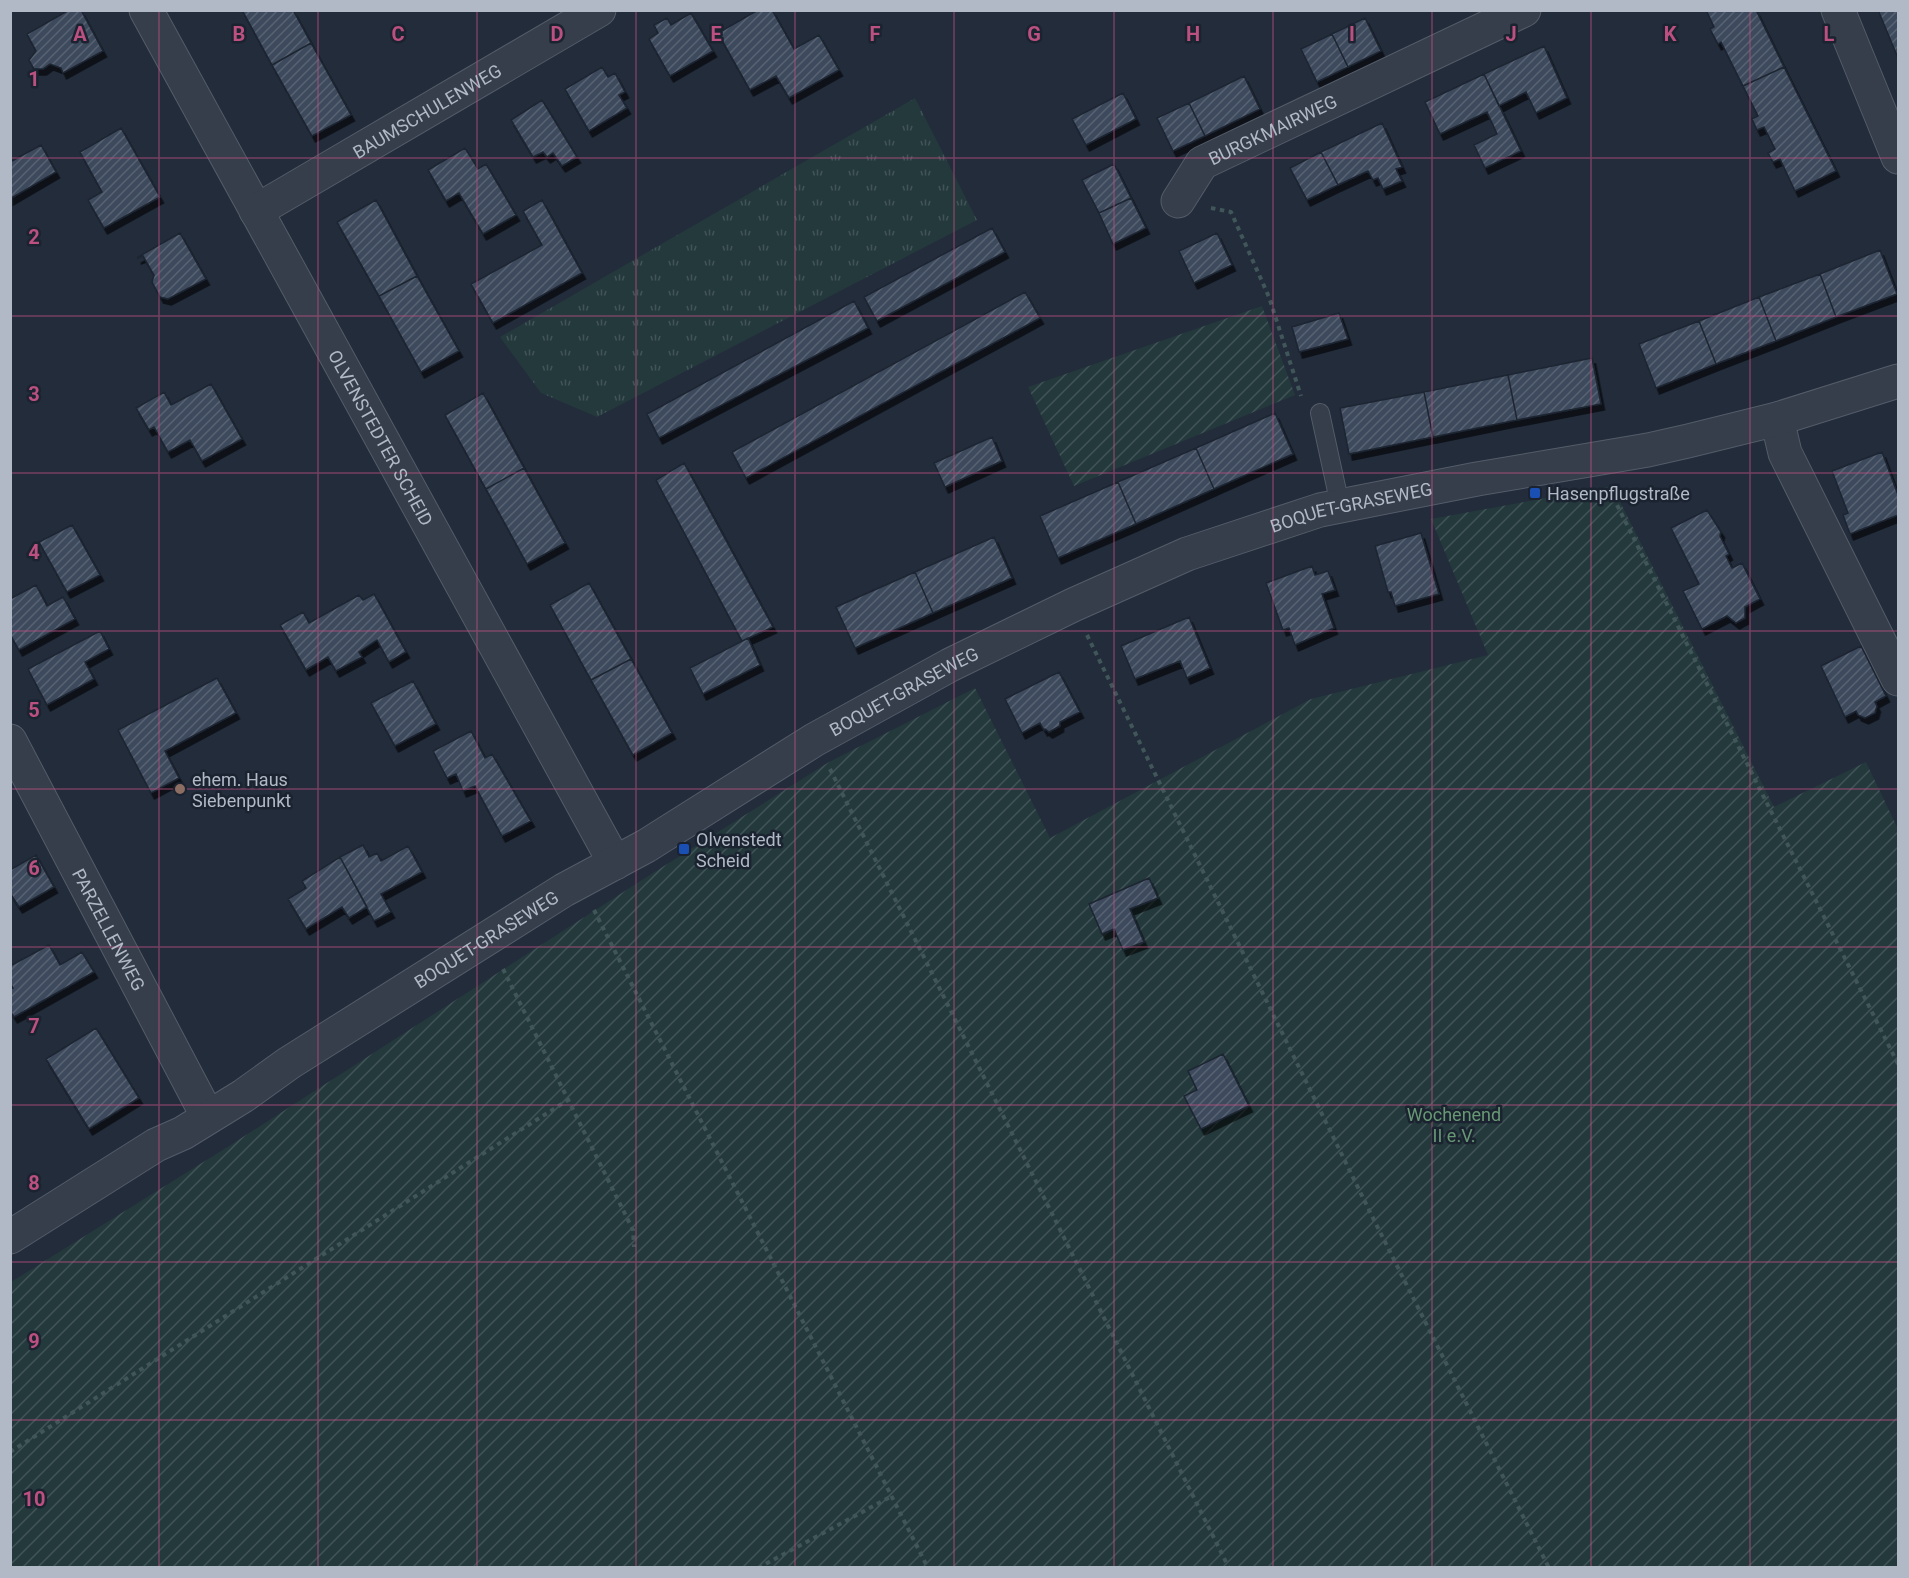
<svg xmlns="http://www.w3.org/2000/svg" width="1909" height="1578" viewBox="0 0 1909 1578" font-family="Roboto,sans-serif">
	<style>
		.grass { fill: url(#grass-tufts) }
		.garden { fill: url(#garden-furrows) }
		.building { fill: url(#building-hatch); stroke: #1d2532; stroke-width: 1.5; filter: url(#shadow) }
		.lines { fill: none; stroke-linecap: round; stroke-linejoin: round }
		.service-casing { stroke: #545c69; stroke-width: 20 }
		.minor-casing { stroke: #545c69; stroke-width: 35 }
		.path { stroke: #415659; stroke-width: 4; stroke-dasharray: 4.5 4.5; stroke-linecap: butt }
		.service { stroke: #363e4b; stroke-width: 18 }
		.minor { stroke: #363e4b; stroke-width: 33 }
		.grid { fill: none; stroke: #bc5081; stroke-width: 1.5; stroke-opacity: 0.55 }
		.transit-dot { fill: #1a4fb4; stroke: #1b2330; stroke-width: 2 }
		.education-dot { fill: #8d6e63; stroke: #1b2330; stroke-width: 2 }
		.labels { text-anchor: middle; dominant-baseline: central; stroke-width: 5; stroke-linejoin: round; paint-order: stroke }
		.street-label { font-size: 18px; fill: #b1b9c7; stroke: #1b2330 }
		.poi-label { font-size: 18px; fill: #b1b9c7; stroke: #1b2330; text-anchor: start }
		.park-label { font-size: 18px; fill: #679874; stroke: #1b2330 }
		.grid-label { font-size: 20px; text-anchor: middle; font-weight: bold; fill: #bc5081; stroke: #1b2330; stroke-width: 5; stroke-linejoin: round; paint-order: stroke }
	</style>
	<defs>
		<pattern id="grass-tufts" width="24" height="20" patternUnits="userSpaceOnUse" patternTransform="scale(1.5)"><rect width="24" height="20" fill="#24393c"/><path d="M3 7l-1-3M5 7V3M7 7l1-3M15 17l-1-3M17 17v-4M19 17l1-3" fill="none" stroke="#415457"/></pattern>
		<pattern id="garden-furrows" width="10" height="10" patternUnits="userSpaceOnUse" patternTransform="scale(1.5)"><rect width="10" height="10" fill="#24393c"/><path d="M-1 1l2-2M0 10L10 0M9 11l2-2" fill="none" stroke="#415457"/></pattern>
		<pattern id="building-hatch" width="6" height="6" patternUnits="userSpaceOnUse" patternTransform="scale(1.5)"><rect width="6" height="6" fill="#3e4a5b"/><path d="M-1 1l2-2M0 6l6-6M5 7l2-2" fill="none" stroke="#586271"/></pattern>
		<filter id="shadow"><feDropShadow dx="3.5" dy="6" stdDeviation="0" flood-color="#0009"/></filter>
	</defs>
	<rect width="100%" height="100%" fill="#222c3b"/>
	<path class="grass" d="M915,98L977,220L597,417L541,393L500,337Z"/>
	<path class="garden" d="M1262,306L1295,395L1074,486L1028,387Z
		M1612,486L1774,807L1866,762L1898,829V1567L11,1568V1282L229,1146L645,878L829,762L975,688L1050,838L1311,699L1488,655L1431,519Z"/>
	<path class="building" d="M69,10H81L103,51L63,73L61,68L50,64L43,69H34L29,60L36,51L27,34Z
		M242,10H293L311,43L272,65Z
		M758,10H772L794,49L819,35L839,70L789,98L776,76L750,90L718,33Z
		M1706,10H1756L1784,67L1743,86L1721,42L1718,44L1710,29L1714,27Z
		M1878,10H1898V58Z
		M691,13L713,51L670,76L649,39L658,33L654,25L667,18L671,25Z
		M1365,18L1381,51L1348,67L1332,34Z
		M1332,34L1348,67L1317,82L1301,49Z
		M311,43L351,115L312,136L272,65Z
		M1544,46L1567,98L1536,113L1526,92L1499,106L1484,74Z
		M602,67L608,77L615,73L625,92L619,95L627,108L589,131L565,89Z
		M1784,67L1836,171L1795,191L1780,159L1773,162L1768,153L1775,149L1764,127L1757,130L1752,119L1758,116L1743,86Z
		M1484,74L1521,151L1485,168L1474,145L1497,134L1487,112L1440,134L1425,102Z
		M1244,76L1260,109L1205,136L1189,103Z
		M1123,93L1136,119L1086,145L1072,119Z
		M542,100L577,157L562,166L553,153L547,157L543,152L533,157L511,120Z
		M1189,103L1205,136L1173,151L1157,118Z
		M1382,123L1402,167L1396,169L1402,181L1383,189L1378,178L1373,180L1368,171L1338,185L1321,152Z
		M121,128L160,197L104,228L88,200L102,192L80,152Z
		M41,145L56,172L10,199V162Z
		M465,148L478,169L486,164L516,215L483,234L459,193L446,201L428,170Z
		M1321,152L1338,185L1307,200L1290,168Z
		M1114,164L1131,198L1099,213L1082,180Z
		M1131,198L1146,228L1113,244L1099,213Z
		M376,200L417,276L379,296L337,222Z
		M542,200L582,273L493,323L471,284L542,245L523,211Z
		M992,228L1005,252L877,321L864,297Z
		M180,233L206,279L168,299L160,297L152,282L154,275L143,256L138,258V257Z
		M1217,233L1232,265L1194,283L1179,251Z
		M1880,250L1897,294L1836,317L1820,274Z
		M1820,274L1836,317L1776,341L1759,297Z
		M417,276L459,351L421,372L379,296Z
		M1025,292L1040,318L746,478L732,452Z
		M1759,297L1776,341L1716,364L1699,321Z
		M854,301L868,328L659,438L647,414Z
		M1339,313L1348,339L1299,352L1292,327Z
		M1699,321L1716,364L1656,388L1639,344Z
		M1592,358L1601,404L1517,420L1508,375Z
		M1508,375L1517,420L1433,437L1424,392Z
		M211,384L242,439L202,461L190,440L168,452L154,427L149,430L136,408L164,392L171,405Z
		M1424,392L1433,437L1349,454L1340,408Z
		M483,393L524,468L486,489L445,415Z
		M1275,413L1293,454L1214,489L1196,448Z
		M992,437L1002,461L945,487L934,463Z
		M1196,448L1214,489L1136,524L1118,482Z
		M1882,452L1898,495V515L1850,534L1843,515L1848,513L1832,471Z
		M684,463L773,627L742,641L656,480Z
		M524,468L565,543L527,564L486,489Z
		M1118,482L1136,524L1058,558L1040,516Z
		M1707,510L1721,532L1720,536L1729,554L1726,556L1732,568L1742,563L1760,599L1745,607V618L1736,623L1727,616L1702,629L1683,591L1699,584L1671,528Z
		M72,525L100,575L67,592L39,542Z
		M1421,533L1439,594L1395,606L1391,592H1388L1375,546Z
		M994,537L1012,578L933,613L915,572Z
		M1312,566L1315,575L1328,571L1335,590L1322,594L1334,628L1295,645L1289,628L1283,630L1266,583Z
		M915,572L933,613L855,648L836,607Z
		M589,583L631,659L591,680L550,605Z
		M36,585L47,606L63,597L75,619L19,650L10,634V599Z
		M374,594L406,652L389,662L377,640L359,652L362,657L336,671L328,657L306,670L280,625L303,612L309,623L359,595L363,600Z
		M1189,617L1210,668L1187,678L1180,661L1135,679L1121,646Z
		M100,631L109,649L85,662L94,679L47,705L28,669Z
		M748,638L760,665L703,694L690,668Z
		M1861,646L1886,696L1875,702L1877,706L1875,713L1865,718L1858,715L1856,711L1845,717L1821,666Z
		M631,659L672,733L633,755L591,680Z
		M1059,672L1080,712L1060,722V726L1049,732L1045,729L1044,730L1040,723L1022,733L1005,699Z
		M217,678L236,713L165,751L179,778L151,793L118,730Z
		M413,681L436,724L395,746L371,703Z
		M471,731L485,758L492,754L531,821L502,836L475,786L463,791L456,774L447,778L433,751Z
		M363,845L369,857L377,853L381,861L408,846L422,872L381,894L391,912L374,921L340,857Z
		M36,855L54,887L19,907L10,893V870Z
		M340,857L367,907L349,918L342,907L306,929L288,899L306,888L302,881Z
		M1149,878L1158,898L1130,909L1144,942L1123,950L1114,929L1102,934L1089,904Z
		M49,945L60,965L82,952L94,972L14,1017L10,1011V989L13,988L10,983V966Z
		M96,1028L139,1098L89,1129L46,1059Z
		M1223,1054L1249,1106L1201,1129L1184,1096L1197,1090L1188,1071Z"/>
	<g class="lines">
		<g class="service-casing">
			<path id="service" d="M1320,413L1340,505"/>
		</g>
		<g class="minor-casing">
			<g id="minor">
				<path id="s1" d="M146,10L615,863"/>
				<path d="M1838,10L1898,157"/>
				<path id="s2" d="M1178,201L1202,163L1524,10"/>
				<path id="s3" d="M256,211L599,10"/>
				<path d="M1777,419L1785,453L1898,679"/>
				<path id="s4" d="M10,741L208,1117"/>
				<path id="s5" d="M10,1237L156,1145L183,1133L243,1096L289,1063L564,890L646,846L814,740L950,665L1073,605L1187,554L1320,510L1477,479L1648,450L1688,441L1777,419L1898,381"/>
			</g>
		</g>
		<path class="path" d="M1211,208L1231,212L1269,297L1301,396
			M1609,489L1898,1064
			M1087,635L1370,1212L1549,1568
			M830,769L1229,1568
			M594,910L928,1568
			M503,969L633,1230L634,1247
			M10,1452L568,1100
			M758,1568L892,1496"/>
		<use href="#service" class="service"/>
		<use href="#minor" class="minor"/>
	</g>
	<path class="grid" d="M159,10V1568M318,10V1568M477,10V1568M636,10V1568M795,10V1568M954,10V1568M1114,10V1568M1273,10V1568M1432,10V1568M1591,10V1568M1750,10V1568M10,158H1898M10,316H1898M10,473H1898M10,631H1898M10,789H1898M10,947H1898M10,1105H1898M10,1262H1898M10,1420H1898"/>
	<g class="transit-dot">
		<rect x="1529" y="487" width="12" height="12" rx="3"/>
		<rect x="678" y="843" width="12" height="12" rx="3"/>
	</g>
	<circle class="education-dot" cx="180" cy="789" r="6"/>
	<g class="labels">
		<g class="street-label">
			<text stroke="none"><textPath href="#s3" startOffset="198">BAUMSCHULENWEG</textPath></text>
			<text stroke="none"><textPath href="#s2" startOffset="123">BURGKMAIRWEG</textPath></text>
			<text stroke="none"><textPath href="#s1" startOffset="488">OLVENSTEDTER SCHEID</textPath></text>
			<text stroke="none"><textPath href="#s5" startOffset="1534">BOQUET-GRASEWEG</textPath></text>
			<text stroke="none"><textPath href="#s5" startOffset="1048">BOQUET-GRASEWEG</textPath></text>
			<text stroke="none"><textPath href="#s4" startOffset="213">PARZELLENWEG</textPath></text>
			<text stroke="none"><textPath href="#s5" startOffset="562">BOQUET-GRASEWEG</textPath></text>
		</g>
		<g class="poi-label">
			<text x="1547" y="493">Hasenpflugstraße</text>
			<text x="192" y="779">ehem. Haus<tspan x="192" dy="21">Siebenpunkt</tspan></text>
			<text x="696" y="839">Olvenstedt<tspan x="696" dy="21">Scheid</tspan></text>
		</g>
		<g class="park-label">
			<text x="1454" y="1114">Wochenend<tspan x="1454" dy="21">II e.V.</tspan></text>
		</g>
	</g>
	<g class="grid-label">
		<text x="80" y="41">A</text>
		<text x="239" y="41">B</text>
		<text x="398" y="41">C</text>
		<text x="557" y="41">D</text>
		<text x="716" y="41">E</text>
		<text x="875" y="41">F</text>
		<text x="1034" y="41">G</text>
		<text x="1193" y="41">H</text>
		<text x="1352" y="41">I</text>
		<text x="1511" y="41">J</text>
		<text x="1670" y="41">K</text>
		<text x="1829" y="41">L</text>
		<text x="34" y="86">1</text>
		<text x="34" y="244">2</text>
		<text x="34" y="401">3</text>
		<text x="34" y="559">4</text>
		<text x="34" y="717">5</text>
		<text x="34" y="875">6</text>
		<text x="34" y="1033">7</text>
		<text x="34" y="1190">8</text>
		<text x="34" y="1348">9</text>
		<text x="34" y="1506">10</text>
	</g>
	<rect width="1909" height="1578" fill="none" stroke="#b1b9c7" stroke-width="24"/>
</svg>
